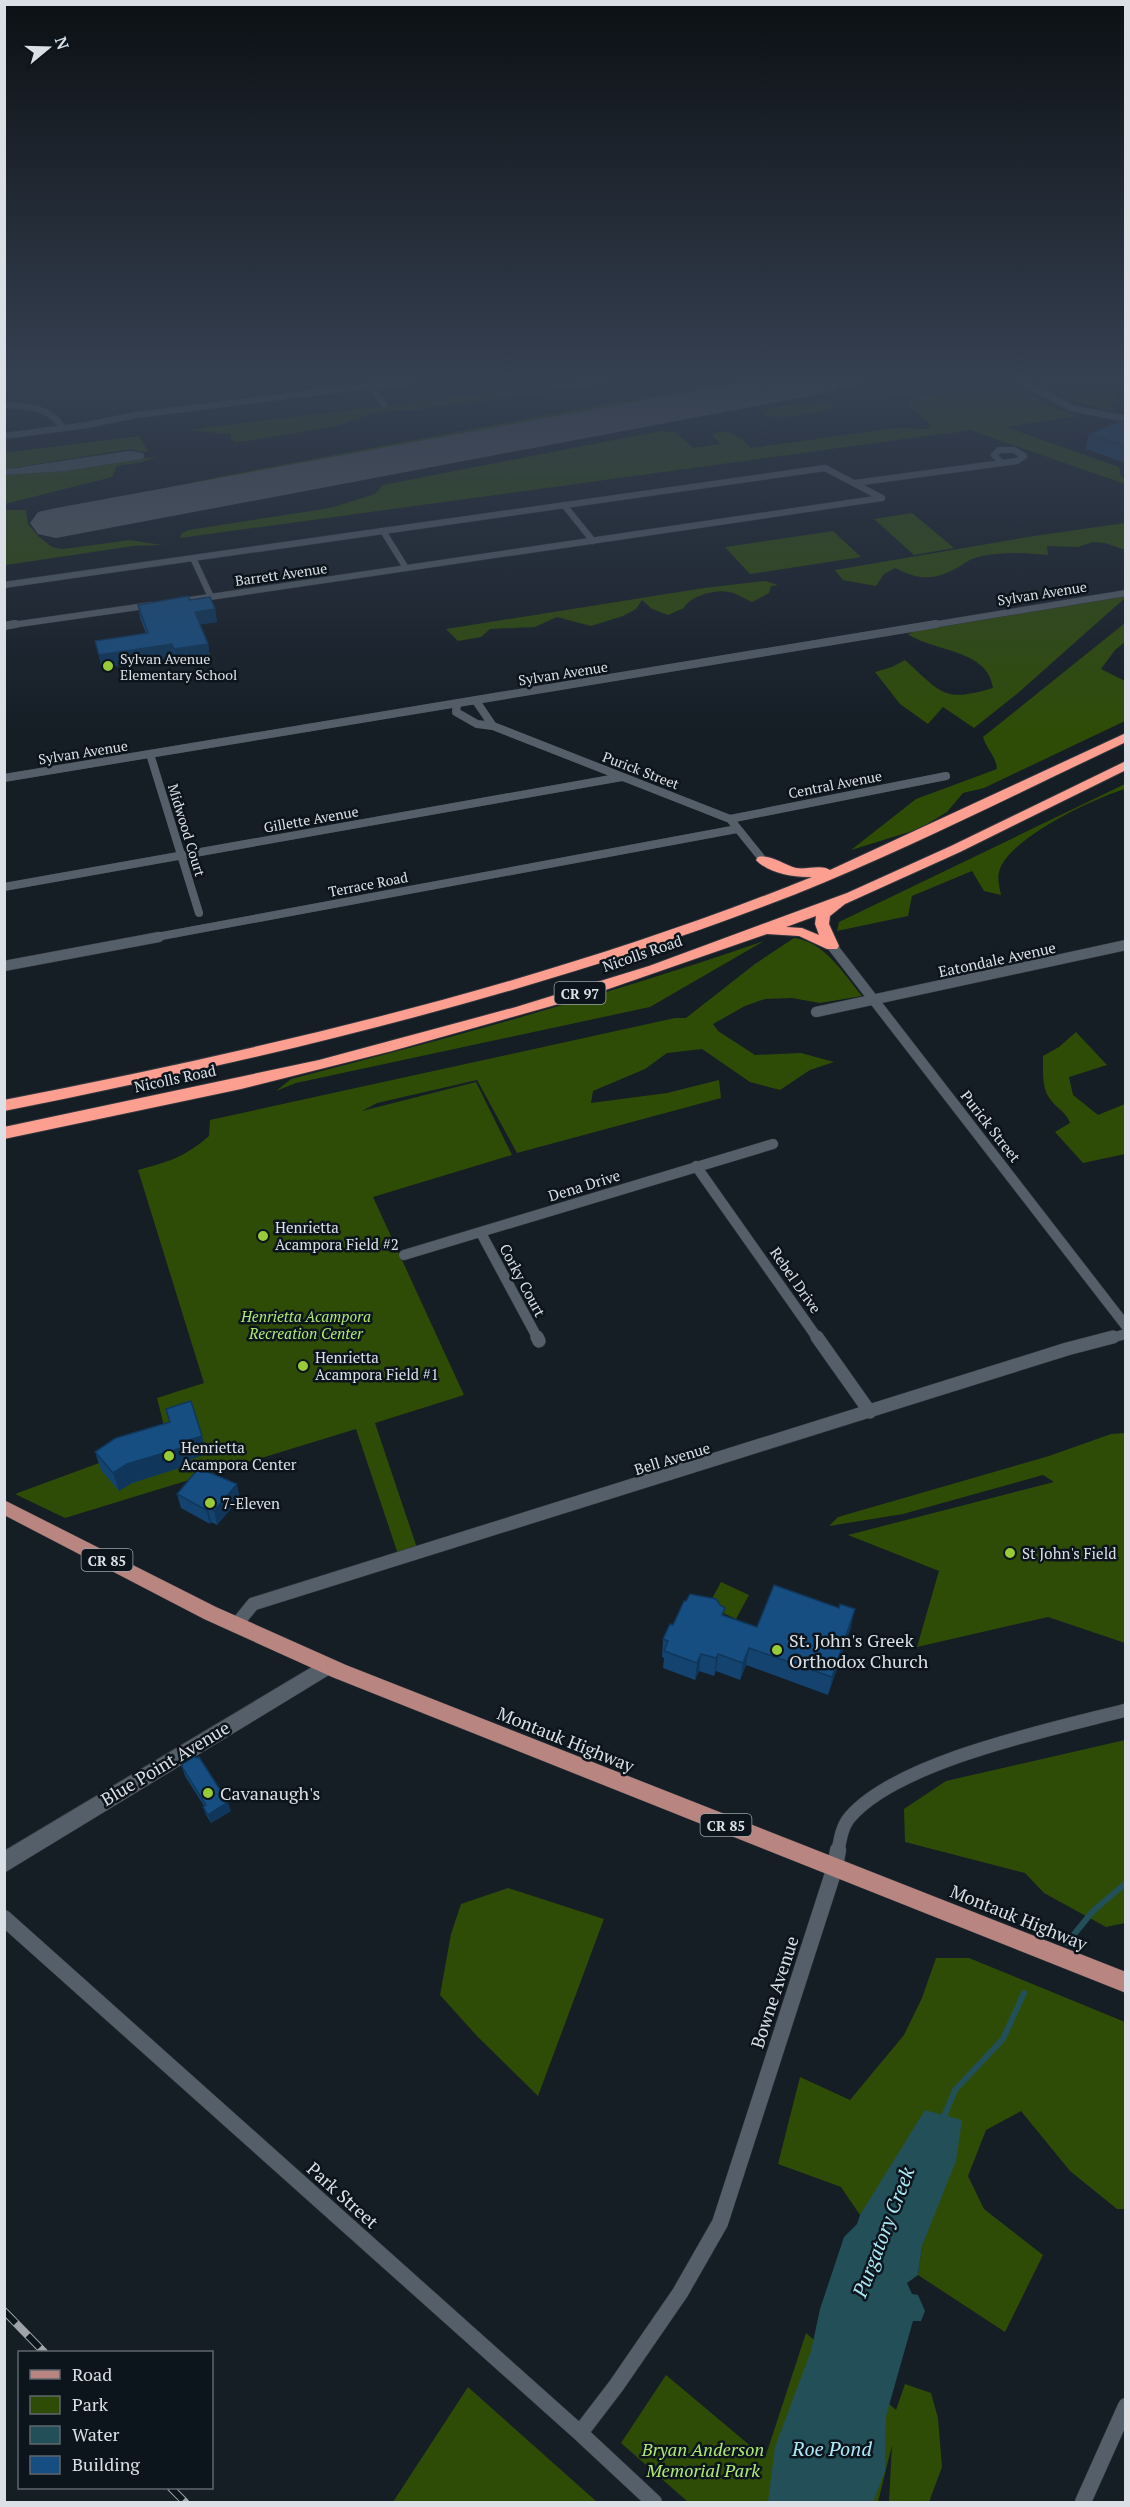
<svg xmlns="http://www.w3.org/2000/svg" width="1130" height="2507" viewBox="0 0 1130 2507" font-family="'PT Serif',serif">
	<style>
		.green { fill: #2f4c07 }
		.water { fill: #224f58 }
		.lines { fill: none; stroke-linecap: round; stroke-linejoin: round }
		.stream { stroke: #224f58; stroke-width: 6 }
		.runway { fill: #5a6068; fill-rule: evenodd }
		.street-far4-casing { stroke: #33373e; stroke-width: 7 }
		.street-far3-casing { stroke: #33373e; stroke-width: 8 }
		.street-far2-casing { stroke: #33373e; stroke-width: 11 }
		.street-far1-casing { stroke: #33373e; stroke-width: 14 }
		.street-casing { stroke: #33373e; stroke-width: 17 }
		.secondary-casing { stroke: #33373e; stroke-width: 1 }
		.primary-casing { stroke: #33373e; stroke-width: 1 }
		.highway-casing { stroke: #33373e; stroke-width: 2 }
		.street-far4 { stroke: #555f69; stroke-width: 6 }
		.street-far3 { stroke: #555f69; stroke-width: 8 }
		.street-far2 { stroke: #555f69; stroke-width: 10 }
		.street-far1 { stroke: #555f69; stroke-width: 13 }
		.street { stroke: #555f69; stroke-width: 16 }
		.secondary { fill: #555f69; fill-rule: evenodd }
		.primary { fill: #b98580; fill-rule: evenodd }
		.highway { fill: #fc9f90; fill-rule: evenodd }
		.rail-casing { stroke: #9ea4aa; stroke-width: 8 }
		.rail { stroke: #0c141c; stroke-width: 6; stroke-dasharray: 17; stroke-linecap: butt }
		.wall { fill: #144370 }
		.shaded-wall { fill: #10375b }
		.building { fill: #174e82; stroke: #10375b; stroke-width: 1.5 }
		.poi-dot { fill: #98cb38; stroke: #0c141c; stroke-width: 2 }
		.labels { text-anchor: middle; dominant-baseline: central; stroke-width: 5; stroke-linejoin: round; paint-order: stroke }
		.far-street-label { font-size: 14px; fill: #dbe0e6; stroke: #0c141c }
		.far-poi-label { font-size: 14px; fill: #dbe0e6; stroke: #0c141c; text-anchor: start }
		.shield { fill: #0c141c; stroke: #9da3a9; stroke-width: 1.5 }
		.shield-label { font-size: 14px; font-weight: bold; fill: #dbe0e6 }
		.street-label { font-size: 15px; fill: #dbe0e6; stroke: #0c141c }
		.poi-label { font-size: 15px; fill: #dbe0e6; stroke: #0c141c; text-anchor: start }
		.park-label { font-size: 15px; font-style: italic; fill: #b1eb76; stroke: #0c141c }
		.near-poi-label { font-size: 18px; fill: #dbe0e6; stroke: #0c141c; text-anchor: start }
		.near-street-label { font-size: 18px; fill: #dbe0e6; stroke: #0c141c }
		.near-park-label { font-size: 18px; font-style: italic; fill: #b1eb76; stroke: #0c141c }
		.near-water-label { font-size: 20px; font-style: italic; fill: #ace8f6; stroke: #0c141c }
	</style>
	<rect width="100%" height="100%" fill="#151d25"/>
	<path class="green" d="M579,381H640L610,383L415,410H400L371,414L336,426L245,441L235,442L231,439V434L188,430Z
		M766,381H874L53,536L39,515L224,476L635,398L695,388L714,391Z
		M1036,381H1125L1126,382L1120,381L1111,411L1061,397Z
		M948,384L954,388L915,393H886Z
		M1014,384L1043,403L1077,416L1005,427L1119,467L1121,477L1125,479V484L970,430L180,538L182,533L189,530L330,508L375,494L383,485L660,431L675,432L693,448L721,444L712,435C728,425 740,438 751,448L896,428L926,429L931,425L909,406V401L930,395Z
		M825,402L831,403L834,407C821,414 777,420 763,415V412L779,406Z
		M139,436L148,451L143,452L131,449L5,469L4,453Z
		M157,457L143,462L117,466L112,477L5,504V474Z
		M4,510H26L28,524L39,537L52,547L63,549L130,540L162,545L133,546L6,565Z
		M912,513L954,548L914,555L874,519Z
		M1125,523V550L1105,543L1093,542L1078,547L1047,546L1048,555C1024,553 1002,551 978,557C968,559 962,566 953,570C930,581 918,579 895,568L884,574L876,586L843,580L835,570L1034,536Z
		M833,531L861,557L750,574L725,547Z
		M765,581L778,585L771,586L769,593L752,602C745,599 736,593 729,592C716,589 690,596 684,608L668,615L652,609L642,600L636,609L623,616L591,626L557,617L535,627L490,629L481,637L458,641L446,629L704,588Z
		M1125,595V598L1018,693L974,728L943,707L928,724L900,704L875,672L892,667L905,660C942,693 942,703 993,688C988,649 934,652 908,634L920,629Z
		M1125,623V642L1115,650L1101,669L1125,681V721L984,788L963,793L947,812L919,829L851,850L916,799L997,769C996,756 987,750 983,737Z
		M1125,784V789C1094,798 1007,839 999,872C997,879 1000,889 1001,895L984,891L972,871L912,896L908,916L837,931L839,922Z
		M794,938C825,942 843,973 862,996L820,1003L792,998L765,999L745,1006L713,1024L718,1031L755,1055L801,1053L834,1062L810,1070L780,1090L750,1082L702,1049L667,1053L645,1069L593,1091L591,1103L667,1093L719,1080L721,1098L517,1153L477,1080L377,1103L362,1111L476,1082L512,1155L373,1197L464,1395L375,1423L417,1548L398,1554L356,1429L65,1518L15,1494L167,1438L157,1398L204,1383L138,1170C168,1162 185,1157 209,1136L210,1120L675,1018H686L755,964Z
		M764,941L650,1007L296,1083L276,1091L291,1079C450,1038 608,995 764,941Z
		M1076,1032L1107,1065L1069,1077L1073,1095L1098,1115L1125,1104V1154L1083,1163L1055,1132L1070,1123C1066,1111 1054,1107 1048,1096C1042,1086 1043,1068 1043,1056L1059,1047Z
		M1125,1433V1643L1048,1617L917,1647L939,1571L848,1535L1054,1482L1043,1475L903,1514L829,1526L838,1517L1049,1456L1111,1434Z
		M721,1582L749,1595L736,1619L708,1606Z
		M1125,1740V1923L1106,1927L1044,1893L1025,1873L905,1842L904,1809L946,1781Z
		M508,1888L604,1919L538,2096L476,2035L440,1995L451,1934L461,1904Z
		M936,1958H969L1125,2022V2209H1117L1070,2171L1021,2111L986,2130L968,2176L984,2209L1043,2255L1005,2332L918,2275L922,2246L935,2210L873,2198L860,2215L841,2187L778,2164L800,2077L850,2100L904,2035L922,1998Z
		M806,2333L896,2410L905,2384L931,2393L938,2418L942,2467L929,2502H889L892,2445L878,2502H688L621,2443L666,2375L765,2458Z
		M468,2387L597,2502H393Z"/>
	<path class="water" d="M925,2110L962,2120L956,2161L922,2246L918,2275L907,2283L912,2294L918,2295L925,2311L921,2321H913L886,2416L885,2471L873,2502H768L775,2447L811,2351L820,2309L844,2237L857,2224L860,2215Z"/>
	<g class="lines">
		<path class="stream" d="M1067,1943L1093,1911L1126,1883
			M943,2119L955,2090L1003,2039L1024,1993"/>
		<path class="runway" d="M746,381H841L835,390L819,394L56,538L38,534L30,523L38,512L56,508Z"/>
		<g class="street-far4-casing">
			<path id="street-far4" d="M1021,381L1071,408L1126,419
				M371,386L384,405
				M4,405C27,406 50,407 63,428
				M4,436L87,425L136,415L408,381
				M4,472L64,468L141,456L130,454L23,470
				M855,483L1017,461L1024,456L1014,450H999L994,455L1001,462
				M564,505L593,541
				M383,531L406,568
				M193,558L211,597
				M4,585L825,468L882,498
				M176,602L882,498
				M5,626L152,605
				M926,626L1126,593"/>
		</g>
		<g class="street-far3-casing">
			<path id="street-far3" d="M4,626L15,624
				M457,704L456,712L477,724L493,726L476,701
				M493,726L730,819L763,860
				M150,754L199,913
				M4,778L936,624
				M730,819L946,776
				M4,887L622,777
				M151,938L737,829"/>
		</g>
		<g class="street-far2-casing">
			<path id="street-far2" d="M832,946L1126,1326
				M4,966L159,937
				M816,1012L1126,945
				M696,1166L818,1339
				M481,1233L538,1339
				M404,1255L773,1144
				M1107,1339L1126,1334"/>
		</g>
		<g class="street-far1-casing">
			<path id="street-far1" d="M537,1337L539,1341
				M817,1337L870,1412
				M236,1625L253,1604L1067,1349L1113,1337
				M838,1851C840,1840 842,1826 850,1817C898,1761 1053,1729 1126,1710"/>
		</g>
		<g class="street-casing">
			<path id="street" d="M4,1918L580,2433L654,2502
				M580,2433L616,2386L680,2293L720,2223L835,1867L838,1850
				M1083,2502L1126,2406"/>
		</g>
		<g class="secondary-casing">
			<path id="secondary" d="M327,1658L334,1660L336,1666L334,1672L4,1873V1851Z"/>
		</g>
		<g class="primary-casing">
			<path id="primary" d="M4,1500L216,1607L346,1665L1126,1972V1993L332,1677L204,1619L4,1515Z"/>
		</g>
		<g class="highway-casing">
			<path id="highway" d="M1126,733V742C1016,794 908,849 796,894C540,994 273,1057 4,1111V1100C279,1046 552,982 812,877C795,878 768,873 756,860L758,857C771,854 784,865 796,868C807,870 821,864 830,870Z
				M1126,761V770L960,852L845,904L830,916L829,924L839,946L837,949H827L799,936L767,934L594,994L392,1051L241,1089L4,1139V1127L319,1060L516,1007L649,966L847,893L951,846ZM816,916L815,924L819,935L802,928L786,927Z"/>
		</g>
		<use href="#street-far4" class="street-far4"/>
		<use href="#street-far3" class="street-far3"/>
		<use href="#street-far2" class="street-far2"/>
		<use href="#street-far1" class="street-far1"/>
		<use href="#street" class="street"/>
		<use href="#secondary" class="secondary"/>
		<use href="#primary" class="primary"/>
		<use href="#highway" class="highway"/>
		<g class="rail-casing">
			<path id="rail" d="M4,2311L44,2352
				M171,2488L185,2502"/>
		</g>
		<use href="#rail" class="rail"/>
	</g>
	<path class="wall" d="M1125,423V463L1086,449L1089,434Z
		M190,600L215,609L217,622L200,624L208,644L210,657L177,662L175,657L102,668L95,641L146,634L140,618L138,605Z
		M95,1452L207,1454L191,1459L192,1464L132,1483L119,1491L101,1470Z
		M177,1494L240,1498L217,1525L211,1522L210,1524L181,1508Z
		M720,1605L724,1616L757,1627H851L828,1695L746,1665L740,1680L716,1671L714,1676L699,1671L695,1680L663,1668L664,1658L662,1657L663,1639L673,1625Z
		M182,1767L231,1811L211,1823L206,1815L203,1807L204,1806L185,1776Z"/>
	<path class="shaded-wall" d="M215,609L217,622L197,625L195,612Z
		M172,644L175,657L102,668L99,655Z
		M208,644L210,657L177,662L174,649Z
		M202,1436L207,1454L191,1459L192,1464L132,1483L119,1491L113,1473L127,1464L186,1441Z
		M237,1484L240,1498L217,1525L214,1511Z
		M208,1508L211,1522L210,1524L206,1510Z
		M855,1609L851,1627L828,1695L832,1677Z
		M749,1648L746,1665L740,1680L743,1663Z
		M701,1654L699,1671L695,1680L697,1663Z
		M718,1654L716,1671L714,1676L716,1658Z
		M228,1802L231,1811L211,1823L208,1815Z"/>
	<path class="building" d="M1121,421L1125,423V446L1089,434Z
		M188,596L190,600L210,597L215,609L195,612L208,644L174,649L172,644L99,655L95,641L148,633L138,605Z
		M191,1401L202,1436L186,1441L188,1446L127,1464L113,1473L95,1452L116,1438L170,1422L166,1409Z
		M199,1468L237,1484L214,1511L208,1508L206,1510L177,1494Z
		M774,1585L839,1608L840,1604L855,1609L832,1677L749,1648L743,1663L718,1654L716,1658L701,1654L697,1663L664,1651L668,1641L663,1639L670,1624L673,1625L684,1601H686L690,1594L716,1599L720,1605L725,1608L722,1615L757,1627Z
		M195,1756L197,1758L199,1757L228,1802L208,1815L203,1807L206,1805L182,1767V1764Z"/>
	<linearGradient id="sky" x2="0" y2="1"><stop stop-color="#0c1014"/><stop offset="0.52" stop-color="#354051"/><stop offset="1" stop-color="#354051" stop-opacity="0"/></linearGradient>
	<rect width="1130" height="732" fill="url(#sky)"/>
	<g class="poi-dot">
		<circle cx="108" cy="666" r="6"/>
		<circle cx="263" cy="1236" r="6"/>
		<circle cx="303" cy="1366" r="6"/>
		<circle cx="169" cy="1456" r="6"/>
		<circle cx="210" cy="1503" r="6"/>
		<circle cx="1010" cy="1553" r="6"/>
		<circle cx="777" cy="1650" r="6"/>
		<circle cx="208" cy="1793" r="6"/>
	</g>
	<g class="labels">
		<g class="far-street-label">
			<text transform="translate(281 574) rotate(-8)">Barrett Avenue</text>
			<text transform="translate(1042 593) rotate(-9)">Sylvan Avenue</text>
			<text transform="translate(563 673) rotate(-9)">Sylvan Avenue</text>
			<text transform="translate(83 752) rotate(-9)">Sylvan Avenue</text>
			<text transform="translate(641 770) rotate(21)">Purick Street</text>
			<text transform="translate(835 784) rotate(-11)">Central Avenue</text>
			<text transform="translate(311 819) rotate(-10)">Gillette Avenue</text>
			<text transform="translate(187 830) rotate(73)">Midwood Court</text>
			<text transform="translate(368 884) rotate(-11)">Terrace Road</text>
		</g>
		<g class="far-poi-label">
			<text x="120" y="658">Sylvan Avenue<tspan x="120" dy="16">Elementary School</tspan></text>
		</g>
		<g class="shield">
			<rect x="554.5" y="982" width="51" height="22" rx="4.5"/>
			<rect x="81.5" y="1549" width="51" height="22" rx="4.5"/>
			<rect x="700.5" y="1814" width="51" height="22" rx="4.5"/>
		</g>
		<g class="shield-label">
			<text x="580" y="993">CR 97</text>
			<text x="107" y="1560">CR 85</text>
			<text x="726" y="1825">CR 85</text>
		</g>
		<g class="street-label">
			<text transform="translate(642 953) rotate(-19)">Nicolls Road</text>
			<text transform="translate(997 959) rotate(-12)">Eatondale Avenue</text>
			<text transform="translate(175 1078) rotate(-12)">Nicolls Road</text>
			<text transform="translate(991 1126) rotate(52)">Purick Street</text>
			<text transform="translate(584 1185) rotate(-17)">Dena Drive</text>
			<text transform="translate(523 1280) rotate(62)">Corky Court</text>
			<text transform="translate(796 1280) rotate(55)">Rebel Drive</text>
			<text transform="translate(672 1458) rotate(-17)">Bell Avenue</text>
		</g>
		<g class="poi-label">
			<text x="275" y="1227">Henrietta<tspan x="275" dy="17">Acampora Field #2</tspan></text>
			<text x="315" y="1357">Henrietta<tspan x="315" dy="17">Acampora Field #1</tspan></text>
			<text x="181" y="1447">Henrietta<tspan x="181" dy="17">Acampora Center</tspan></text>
			<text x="222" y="1503">7-Eleven</text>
			<text x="1022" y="1553">St John's Field</text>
		</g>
		<g class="park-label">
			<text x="306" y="1316">Henrietta Acampora<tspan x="306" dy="17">Recreation Center</tspan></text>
		</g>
		<g class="near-poi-label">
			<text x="789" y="1640">St. John's Greek<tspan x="789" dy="21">Orthodox Church</tspan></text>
			<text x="220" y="1793">Cavanaugh's</text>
		</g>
		<g class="near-street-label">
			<text transform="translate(566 1739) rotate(22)">Montauk Highway</text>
			<text transform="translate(165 1763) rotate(-31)">Blue Point Avenue</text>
			<text transform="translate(1019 1917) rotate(22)">Montauk Highway</text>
			<text transform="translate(774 1992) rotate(-72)">Bowne Avenue</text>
			<text transform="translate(343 2195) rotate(42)">Park Street</text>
		</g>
		<g class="near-park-label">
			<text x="703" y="2449">Bryan Anderson<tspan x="703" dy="21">Memorial Park</tspan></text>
		</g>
		<g class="near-water-label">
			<text transform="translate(883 2232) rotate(-69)">Purgatory Creek</text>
			<text x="832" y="2448">Roe Pond</text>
		</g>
	</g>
	<rect width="1130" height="2507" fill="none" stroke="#dbe0e6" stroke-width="12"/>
	<rect x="18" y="2351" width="195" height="138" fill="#0c141c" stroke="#5f666d" stroke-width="1.5"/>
	<rect x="30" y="2370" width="30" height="9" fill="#b98580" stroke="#5f666d" stroke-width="1.5"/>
	<text x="72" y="2381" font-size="18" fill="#dbe0e6">Road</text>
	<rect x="30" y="2396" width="30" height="18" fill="#2f4c07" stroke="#5f666d" stroke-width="1.5"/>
	<text x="72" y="2411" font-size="18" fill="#dbe0e6">Park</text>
	<rect x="30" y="2426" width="30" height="18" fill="#224f58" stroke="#5f666d" stroke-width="1.5"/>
	<text x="72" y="2441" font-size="18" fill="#dbe0e6">Water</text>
	<rect x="30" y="2456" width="30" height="18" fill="#174e82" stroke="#5f666d" stroke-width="1.5"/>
	<text x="72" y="2471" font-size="18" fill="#dbe0e6">Building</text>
	<g transform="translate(48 48) rotate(71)" stroke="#0c141c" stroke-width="4.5" paint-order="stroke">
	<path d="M0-4.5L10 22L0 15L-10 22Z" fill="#dbe0e6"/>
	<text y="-9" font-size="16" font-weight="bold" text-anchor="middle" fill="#dbe0e6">N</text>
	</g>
</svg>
